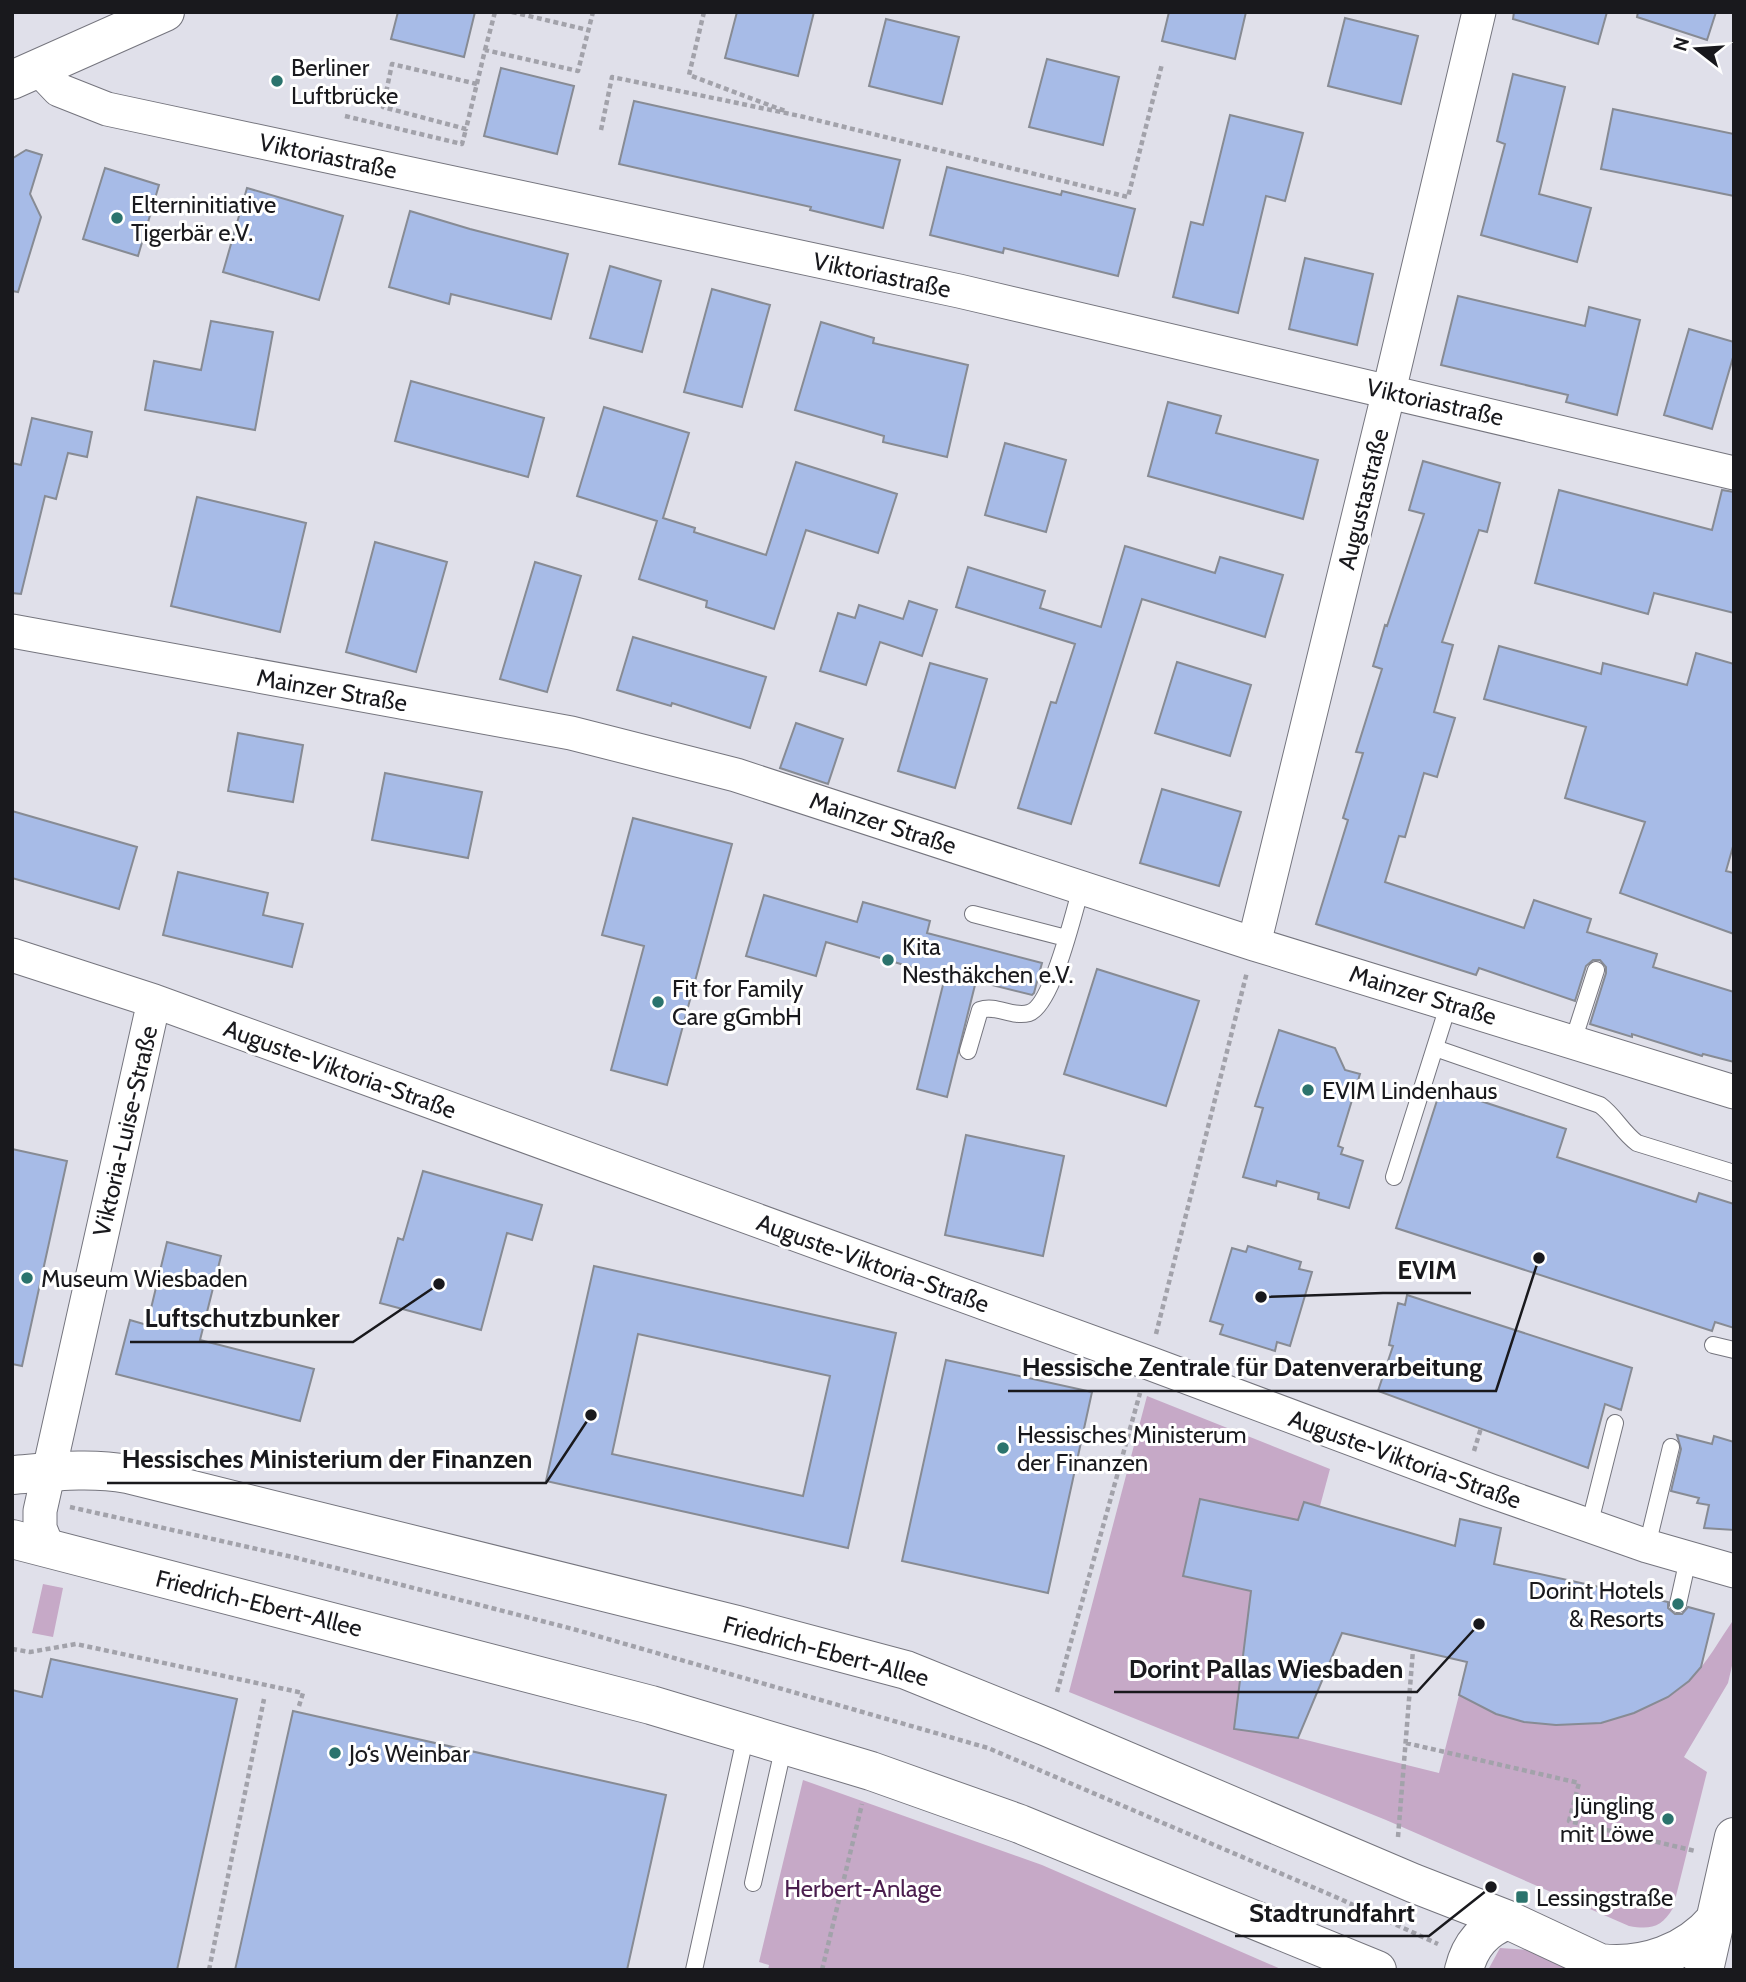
<svg xmlns="http://www.w3.org/2000/svg" width="1746" height="1982" viewBox="0 0 1746 1982" font-family="Cabin,sans-serif">
	<style>
		.green { fill: #c6a9c7 }
		.building { fill: #a7bbe7; stroke: #878b94; stroke-width: 2; fill-rule: evenodd }
		.lines { fill: none; stroke-linecap: round; stroke-linejoin: round }
		.lane-casing { stroke: #75757e; stroke-width: 18 }
		.street-casing { stroke: #75757e; stroke-width: 35 }
		.secondary-casing { stroke: #75757e; stroke-width: 40 }
		.path { stroke: #a2a2aa; stroke-width: 4.5; stroke-dasharray: 5 3.5; stroke-linecap: butt }
		.lane { stroke: #fff; stroke-width: 16 }
		.street { stroke: #fff; stroke-width: 33 }
		.secondary { stroke: #fff; stroke-width: 38 }
		.poi-dot { fill: #2b736d; stroke: #fff; stroke-width: 2.5 }
		.labels { text-anchor: middle; dominant-baseline: central; stroke-width: 6; stroke-linejoin: round; paint-order: stroke }
		.poi-label { font-size: 24px; fill: #19191d; stroke: #fff; text-anchor: start }
		.street-label { font-size: 24px; fill: #19191d; stroke: #fff }
		.park-label { font-size: 24px; fill: #4b1e4e; stroke: #fff }
		.leader { fill: none; stroke: #19191d; stroke-width: 2.5 }
		.callout-dot { fill: #19191d; stroke: #fff; stroke-width: 2.5 }
		.callout-label { font-size: 26px; text-anchor: middle; font-weight: bold; fill: #19191d; stroke: #fff; stroke-width: 6; stroke-linejoin: round; paint-order: stroke }
	</style>
	<rect width="100%" height="100%" fill="#e0e0ea"/>
	<path class="green" d="M1147,1396L1330,1469L1320,1506L1304,1502L1298,1520L1200,1499L1183,1575L1251,1591L1235,1729L1298,1738L1439,1773L1459,1695C1517,1730 1588,1735 1649,1706C1664,1699 1678,1692 1690,1680C1707,1663 1720,1639 1734,1619V1657L1728,1683L1684,1757L1707,1772L1673,1908C1662,1927 1651,1930 1629,1926L1386,1820L1069,1692Z
		M43,1584L63,1588L53,1637L32,1633Z
		M803,1780L1042,1865L1283,1970H768L769,1965L759,1962Z
		M1500,1948L1546,1951L1582,1970H1488Z"/>
	<path class="building" d="M398,12H475L464,57L391,39Z
		M737,12H814L798,76L725,58Z
		M1169,12H1246L1235,59L1162,41Z
		M1514,12H1607L1598,44L1513,19Z
		M1638,12H1716L1707,40L1637,17Z
		M1345,18L1418,36L1401,104L1328,86Z
		M886,19L959,37L942,104L869,86Z
		M1047,59L1119,77L1103,145L1029,127Z
		M501,68L574,86L557,154L484,136Z
		M1513,74L1565,87L1539,194L1591,208L1577,262L1481,235L1505,144L1497,141Z
		M634,101L900,160L883,228L810,210L811,207L619,164Z
		M1613,109L1734,134V196L1601,169Z
		M1230,115L1303,133L1285,201L1266,196L1238,313L1173,297L1191,222L1203,225Z
		M26,150L42,155L30,194L41,217L18,292L12,291V155L13,158Z
		M947,167L1061,195L1062,191L1135,209L1118,276L1004,248L1003,253L930,235Z
		M105,168L159,185L138,256L83,239Z
		M247,188L343,216L319,300L223,272Z
		M410,211L470,229L568,254L551,319L451,294L449,304L389,287Z
		M1305,258L1373,274L1357,345L1289,329Z
		M610,266L661,281L642,352L590,338Z
		M712,289L770,305L742,407L684,392Z
		M1458,296L1585,326L1589,307L1640,320L1617,415L1566,402L1568,395L1441,365Z
		M211,321L273,332L255,430L145,410L154,361L201,370Z
		M821,322L874,338L873,343L968,365L947,457L883,442L884,436L795,410Z
		M1689,329L1734,342V354L1712,429L1664,415Z
		M411,381L544,418L528,477L395,441Z
		M1168,402L1221,416L1216,433L1318,460L1303,519L1148,476Z
		M604,407L689,433L663,518L695,528L694,532L766,555L796,462L897,494L878,553L806,530L774,629L706,607L707,601L639,579L657,521L577,496Z
		M32,418L92,432L87,457L68,453L56,499L45,496L21,594L12,593V463L21,465Z
		M1005,443L1066,460L1046,532L985,515Z
		M1423,461L1500,483L1487,532L1479,530L1442,642L1453,645L1434,712L1455,718L1437,777L1424,773L1405,837L1399,836L1385,882L1524,928L1534,900L1591,919L1587,932L1657,954L1653,967L1734,992V1062L1703,1054L1702,1056L1632,1034V1037L1590,1024L1606,973V967L1600,960H1593L1586,966L1575,1001L1479,968L1476,975L1316,924L1348,820L1343,818L1363,753L1356,752L1382,669L1373,666L1385,625L1387,626L1424,514L1409,510Z
		M1559,490L1712,530L1722,490L1734,492V613L1654,593L1648,614L1535,583Z
		M197,497L306,523L280,632L171,606Z
		M375,542L447,562L416,672L346,652Z
		M1125,546L1215,573L1220,557L1283,575L1265,637L1142,599L1071,824L1018,808L1051,702L1056,703L1075,644L956,607L968,567L1045,591L1040,608L1101,627Z
		M535,562L581,576L547,692L500,679Z
		M909,601L937,610L922,656L880,642L866,685L820,671L838,613L855,618L859,605L903,619Z
		M633,637L766,677L750,728L672,703L671,706L617,690Z
		M1499,646L1601,674L1603,663L1687,685L1696,653L1734,664V843L1726,871L1734,873V934L1620,893L1645,822L1565,798L1586,727L1484,699Z
		M1177,662L1251,685L1230,756L1155,733Z
		M930,663L987,679L955,788L898,771Z
		M796,723L843,739L828,784L780,768Z
		M238,733L303,745L293,802L228,791Z
		M385,773L482,792L468,858L372,840Z
		M1162,789L1241,812L1219,886L1140,863Z
		M12,811L137,847L119,909L12,878Z
		M633,818L732,844L667,1085L611,1070L644,946L602,935Z
		M178,872L268,893L263,915L303,924L292,967L163,935Z
		M764,895L857,922L863,902L930,921L927,933L1042,963L1034,993L1032,995L976,981L947,1097L917,1089L945,977L826,942L816,976L746,956Z
		M1097,969L1199,1001L1166,1106L1064,1074Z
		M1279,1030L1335,1048L1345,1070L1360,1074L1338,1146L1343,1148L1341,1154L1363,1161L1349,1208L1318,1199L1319,1193L1277,1181L1276,1186L1243,1177L1263,1108L1255,1106Z
		M1441,1088L1566,1129L1557,1157L1696,1202L1699,1193L1734,1204V1328L1715,1322L1712,1331L1396,1228Z
		M966,1135L1064,1156L1043,1256L945,1235Z
		M12,1149L67,1161L22,1366L12,1364Z
		M423,1171L542,1205L532,1240L507,1233L481,1330L380,1303L398,1238L403,1240Z
		M167,1242L221,1256L200,1340L314,1369L300,1421L116,1374L130,1320L147,1325Z
		M1248,1246L1301,1262L1299,1269L1312,1272L1290,1346L1277,1342L1275,1351L1220,1334L1223,1325L1210,1321L1232,1248L1246,1252Z
		M594,1266L896,1333L848,1548L546,1481ZM638,1334L830,1376L803,1496L612,1454Z
		M1407,1295L1632,1368L1621,1410L1605,1404L1588,1468L1378,1391L1393,1346L1389,1345L1398,1303L1405,1305Z
		M946,1360L1092,1392L1048,1593L902,1561Z
		M1677,1435L1712,1444L1714,1436L1734,1442V1530L1704,1528L1709,1505L1697,1503L1699,1498L1671,1491L1681,1449Z
		M1200,1499L1298,1520L1304,1502L1455,1546L1460,1519L1501,1528L1494,1564L1668,1602V1608L1675,1614H1682L1688,1607L1714,1614L1701,1667L1689,1681L1668,1697L1634,1713L1601,1723L1556,1725L1524,1722L1496,1714L1459,1695L1467,1662L1342,1633L1298,1738L1234,1729L1251,1591L1183,1576Z
		M51,1659L237,1699L177,1970H12V1690L42,1697Z
		M293,1711L666,1795L627,1970H235Z"/>
	<g class="lines">
		<g class="lane-casing">
			<path id="lane" d="M973,914L1066,938
				M1573,1041L1596,970
				M1435,1048L1600,1105C1615,1116 1622,1132 1637,1143L1734,1173
				M968,1051L980,1010C996,1004 1012,1018 1029,1013C1052,1006 1074,912 1081,888
				M1394,1177L1449,1003
				M1713,1345L1734,1350
				M1589,1526L1615,1423
				M1647,1546L1671,1447
				M1678,1604L1688,1559
				M753,1883L784,1745
				M694,1970L746,1734"/>
		</g>
		<g class="street-casing">
			<path id="street" d="M39,69L59,90L107,109L959,291L1734,473
				M12,631L571,733L736,775L1254,944L1734,1092
				M1254,944L1389,391L1479,12
				M12,955L154,1001L1149,1363L1491,1491L1647,1546L1734,1571
				M48,1548L40,1528V1511L154,1001"/>
		</g>
		<g class="secondary-casing">
			<path id="secondary" d="M12,80L165,12
				M12,1475C51,1472 89,1467 128,1474L737,1625L906,1670L1047,1727L1413,1883L1508,1920L1615,1970
				M12,1539L651,1705L871,1771L1020,1824L1377,1970
				M1600,1963C1644,1968 1687,1953 1716,1919
				M1464,1970C1470,1945 1484,1929 1508,1920
				M1704,1970L1734,1837"/>
		</g>
		<path class="path" d="M512,12L588,30
			M704,12L689,75L785,111
			M485,50L495,12
			M477,84L392,64L383,107L466,129L485,50L578,71L593,12
			M345,116L462,144L466,129
			M601,130L612,77L800,116L1128,197L1162,64
			M1156,1334L1247,972
			M1474,1451L1481,1428
			M70,1507L297,1558L573,1629L988,1748L1338,1898L1438,1944
			M12,1649L30,1652L76,1644L303,1693L299,1706
			M1057,1692L1140,1393
			M1406,1743L1579,1783L1569,1821L1695,1851
			M1398,1837L1413,1650
			M209,1970L264,1699
			M822,1970L862,1804"/>
		<use href="#lane" class="lane"/>
		<use href="#street" class="street"/>
		<use href="#secondary" class="secondary"/>
	</g>
	<g class="poi-dot">
		<circle cx="277" cy="81" r="7"/>
		<circle cx="117" cy="218" r="7"/>
		<circle cx="888" cy="960" r="7"/>
		<circle cx="658" cy="1002" r="7"/>
		<circle cx="1308" cy="1090" r="7"/>
		<circle cx="27" cy="1278" r="7"/>
		<circle cx="1003" cy="1448" r="7"/>
		<circle cx="1678" cy="1604" r="7"/>
		<circle cx="335" cy="1753" r="7"/>
		<circle cx="1668" cy="1819" r="7"/>
		<rect x="1515" y="1890" width="14" height="14" rx="3.5"/>
	</g>
	<g class="labels">
		<g class="poi-label">
			<text x="291" y="67">Berliner<tspan x="291" dy="28">Luftbrücke</tspan></text>
			<text x="131" y="204">Elterninitiative<tspan x="131" dy="28">Tigerbär e.V.</tspan></text>
			<text x="902" y="946">Kita<tspan x="902" dy="28">Nesthäkchen e.V.</tspan></text>
			<text x="672" y="988">Fit for Family<tspan x="672" dy="28">Care gGmbH</tspan></text>
			<text x="1322" y="1090">EVIM Lindenhaus</text>
			<text x="41" y="1278">Museum Wiesbaden</text>
			<text x="1017" y="1434">Hessisches Ministerum<tspan x="1017" dy="28">der Finanzen</tspan></text>
			<text x="1664" y="1590" text-anchor="end">Dorint Hotels<tspan x="1664" dy="28">&amp; Resorts</tspan></text>
			<text x="349" y="1753">Jo‘s Weinbar</text>
			<text x="1654" y="1805" text-anchor="end">Jüngling<tspan x="1654" dy="28">mit Löwe</tspan></text>
			<text x="1536" y="1897">Lessingstraße</text>
		</g>
		<g class="street-label">
			<text transform="translate(328 156) rotate(12)">Viktoriastraße</text>
			<text transform="translate(882 275) rotate(12)">Viktoriastraße</text>
			<text transform="translate(1435 402) rotate(13)">Viktoriastraße</text>
			<text transform="translate(1363 499) rotate(-76)">Augustastraße</text>
			<text transform="translate(332 690) rotate(10)">Mainzer Straße</text>
			<text transform="translate(883 823) rotate(18)">Mainzer Straße</text>
			<text transform="translate(1423 995) rotate(17)">Mainzer Straße</text>
			<text transform="translate(340 1069) rotate(20)">Auguste-Viktoria-Straße</text>
			<text transform="translate(125 1131) rotate(-77)">Viktoria-Luise-Straße</text>
			<text transform="translate(873 1263) rotate(20)">Auguste-Viktoria-Straße</text>
			<text transform="translate(1405 1459) rotate(20)">Auguste-Viktoria-Straße</text>
			<text transform="translate(259 1603) rotate(14)">Friedrich-Ebert-Allee</text>
			<text transform="translate(826 1651) rotate(15)">Friedrich-Ebert-Allee</text>
		</g>
		<g class="park-label">
			<text x="863" y="1888">Herbert-Anlage</text>
		</g>
	</g>
	<path class="leader" d="M1261 1297L1383 1293H1471M439 1284L353 1342H130M1539 1258L1496 1391H1008M591 1415L546 1483H107M1479 1624L1417 1692H1114M1491 1887L1429 1936H1235"/>
	<g class="callout-dot">
		<circle cx="1261" cy="1297" r="7"/>
		<circle cx="439" cy="1284" r="7"/>
		<circle cx="1539" cy="1258" r="7"/>
		<circle cx="591" cy="1415" r="7"/>
		<circle cx="1479" cy="1624" r="7"/>
		<circle cx="1491" cy="1887" r="7"/>
	</g>
	<g class="callout-label">
		<text x="1427" y="1279">EVIM</text>
		<text x="242" y="1327">Luftschutzbunker</text>
		<text x="1252" y="1376">Hessische Zentrale für Datenverarbeitung</text>
		<text x="327" y="1468">Hessisches Ministerium der Finanzen</text>
		<text x="1266" y="1678">Dorint Pallas Wiesbaden</text>
		<text x="1332" y="1922">Stadtrundfahrt</text>
	</g>
	<rect width="1746" height="1982" fill="none" stroke="#19191d" stroke-width="28"/>
	<g transform="translate(1697 49) rotate(287)" stroke="#ffffff" stroke-width="5" paint-order="stroke">
	<path d="M0-5L12 26L0 18L-12 26Z" fill="#19191d"/>
	<text y="-10" font-size="19" font-weight="bold" text-anchor="middle" fill="#19191d">N</text>
	</g>
</svg>
